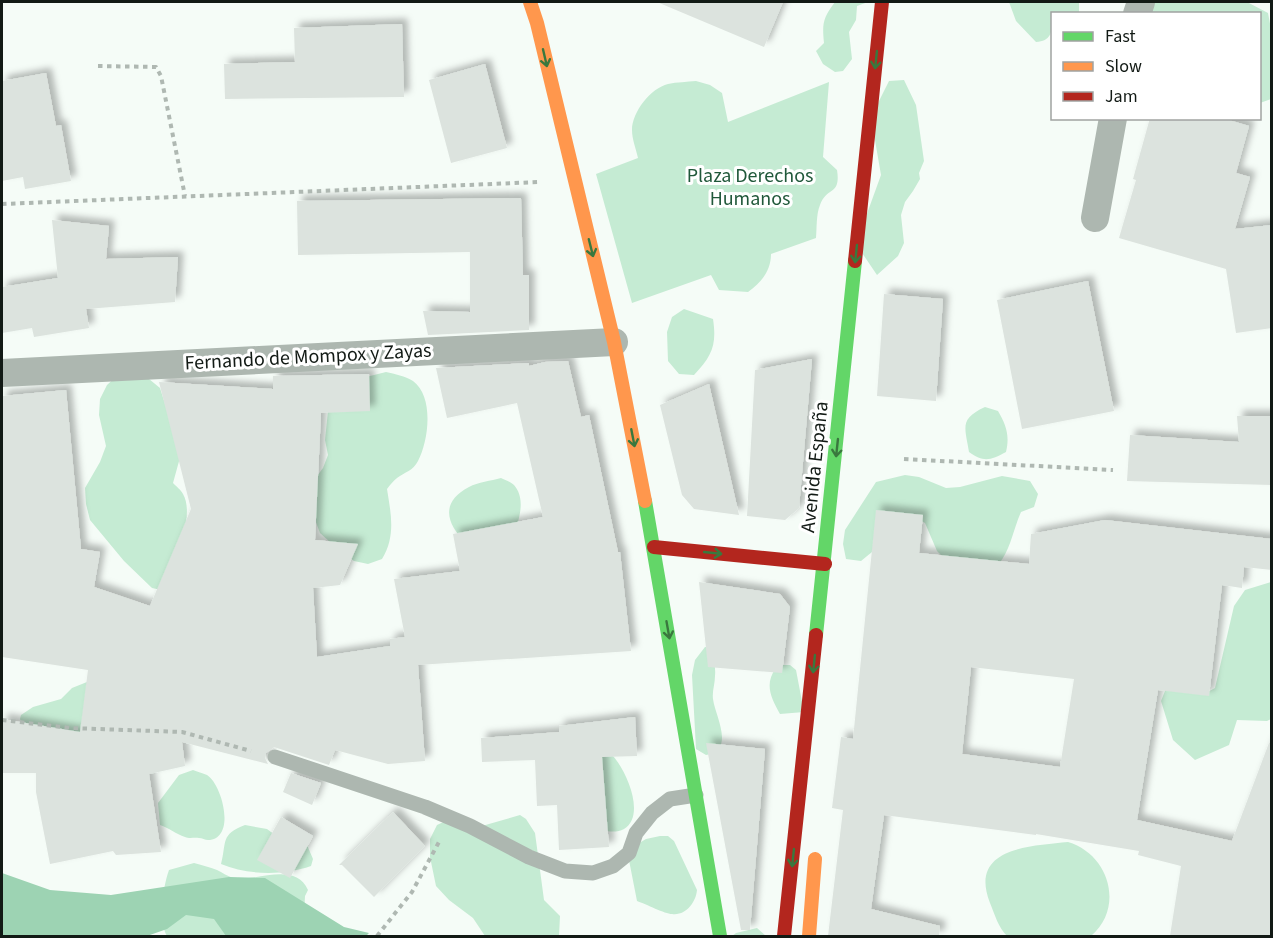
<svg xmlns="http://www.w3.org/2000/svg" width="1273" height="938" viewBox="0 0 1273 938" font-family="'Source Sans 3',sans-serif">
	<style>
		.green { fill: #c5ebd3 }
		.water { fill: #9dd3b3 }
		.building { fill: #dce3de; fill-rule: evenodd; filter: url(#shadow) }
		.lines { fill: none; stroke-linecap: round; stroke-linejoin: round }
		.path { stroke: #afb8b2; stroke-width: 4; stroke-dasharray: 4.5 4.5; stroke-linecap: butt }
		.lane { stroke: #adb7b0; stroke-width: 15 }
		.street { stroke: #adb7b0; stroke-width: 28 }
		.fast { stroke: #63d668; stroke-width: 14 }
		.slow { stroke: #ff974d; stroke-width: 14 }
		.jam { stroke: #b3261e; stroke-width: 14 }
		.oneway { stroke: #3a783e }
		.labels { text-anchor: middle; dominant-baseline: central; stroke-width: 6; stroke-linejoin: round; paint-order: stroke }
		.park-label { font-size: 20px; fill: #20583a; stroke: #fff }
		.street-label { font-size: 20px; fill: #121a15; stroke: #fff }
	</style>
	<defs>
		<filter id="shadow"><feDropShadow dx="5.5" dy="-5.5" stdDeviation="3" flood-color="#0004"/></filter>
	</defs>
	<rect width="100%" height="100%" fill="#f5fcf7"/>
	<path class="green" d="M835,2H868L857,6L856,20L849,32L852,59L843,71L835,72L823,64L816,51L824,43C822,23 823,18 835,2Z
		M1009,2H1079V13L1052,14C1052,28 1054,41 1036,42L1016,21Z
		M1151,2H1247L1268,13L1271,29V99L1260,103V14H1148Z
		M904,80L916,105L924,161L919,173L920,179L913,191L905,202L901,215L904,243L898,256L877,275L856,244L881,175L871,117L889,81Z
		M696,81L710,85L722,93L728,122L829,82L823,157L837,170C841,196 827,186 820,205C816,215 817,227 816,238L771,254C771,271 761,283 748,292L719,290L711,275L632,303L596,174L638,158C636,149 632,139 632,130C632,112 651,88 668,84C677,82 687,82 696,81Z
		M684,309L713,319C717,345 712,356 694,375L679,374L668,361L667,332L672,317Z
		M386,372C395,374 405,376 413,381C434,396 429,440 418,461C413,471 405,472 397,478C393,481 390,485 387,489C391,514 396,536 382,559L368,564L354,561L342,553L320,533L314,517V480L323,468L328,455L325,440L328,411L358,379Z
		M119,374L149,379L160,388L181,454L173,483C176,486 181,490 183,494C196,516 173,567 166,591L152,588L124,561L90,520L86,504L85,488L100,462L106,446L99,415L100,399L107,385Z
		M985,407L998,411C1006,425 1010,435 1006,452C991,460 984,463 969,452C965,427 959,419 985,407Z
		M905,475L919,477L946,488L960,487L1002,476L1030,481L1038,494L1034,507L1021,512C1013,530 1011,548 999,564L947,561L937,551L925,523L913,516L889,530L872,552L861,561L846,559L843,544L845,530L876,482Z
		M501,478C505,480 511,482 514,485C527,500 518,522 513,538L466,543C446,524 440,502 469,487C478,482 491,481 501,478Z
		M1271,582V719L1267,721L1237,720L1229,745L1195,760L1173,740L1161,701L1169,681L1202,695L1215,688L1234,606L1245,590Z
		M705,647H712C713,657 716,666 715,676C715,684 712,691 713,699C715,716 736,750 706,755L696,749L692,675L695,660Z
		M783,665H790L796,670L804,712L780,714C771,698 764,684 776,668Z
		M92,680L104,738L23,726L20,719L21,715L33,707L61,699L72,688Z
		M611,754C625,767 647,815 624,829C613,835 599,829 588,826V762Z
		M193,770C197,772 203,773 207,775C222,784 237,839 208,840C205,840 202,838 199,838C194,837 190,839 185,837C176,834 169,828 160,825L158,803L179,775Z
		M520,815L526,819L535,833L544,900L560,916L559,936H485L473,918L449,900L436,886L430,857V839L437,825L452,818L482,826Z
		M245,825L267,829L279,838L307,845L313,859L311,866C282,876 248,875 221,864C227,841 220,835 245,825Z
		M660,836H668L674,841L697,890C696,902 686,916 672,914C665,914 646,904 637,901L627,850L646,839Z
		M1068,842C1109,854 1125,907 1091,936H1007C998,927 995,915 990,903C968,847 1031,846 1068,842Z
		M194,863C201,865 210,867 217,870C222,872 228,877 234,878C257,882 295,861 308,890L305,896L303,936H167C158,921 163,886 169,870Z
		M757,928L766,936H732L736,933Z"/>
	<path class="water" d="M2,873L50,890L111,895L229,877L265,878L344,927L369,933L366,936H226L214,919L186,915L167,929L147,936H2Z"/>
	<path class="building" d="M657,2H783L764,47Z
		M402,24L404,97L225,99L224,64L295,62L294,28Z
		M485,64L507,148L451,163L429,80Z
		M46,73L56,126L61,125L71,181L25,189L23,177L2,181V81Z
		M1150,118H1222L1249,126L1236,173L1250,177L1235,229L1272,225V328L1236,333L1226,269L1119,238L1136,180L1133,179Z
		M521,198L523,275H529V330L428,335L423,311L470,312V252L298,255L297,201Z
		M52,220L109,226L106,259L178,257L175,302L86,309L89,328L34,337L32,328L2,333V287L58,278Z
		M1088,281L1114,411L1022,429L997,300Z
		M884,294L943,299L936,401L877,396Z
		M812,359L799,508L785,520L747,516L755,370Z
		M568,361L581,417L589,415L618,552H620L631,651L418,665L425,761L388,764L335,750L329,765L274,747L266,753L265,758L268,764L182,742L185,766L149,774L161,852L116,855L113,851L50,864L36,792V773H2V719L80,732L88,670L2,657V396L66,390L81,549L100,552L94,587L150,606L191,509L159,382L273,389V376L369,374L370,411L321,413L315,540L358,544L340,585L313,588L317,657L390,646V639L405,637L394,579L460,571L453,534L543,517L517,403L447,418L436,368L529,363V366L545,362Z
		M709,384L739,515L694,509L682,495L660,405Z
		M1237,416H1272V485L1127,481L1130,435L1239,442Z
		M876,510L923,515L919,553L1029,564L1031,534L1105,520L1272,539V570L1244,567L1242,588L1222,585L1209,696L1158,690L1137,820L1232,841L1269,743H1272V936H1170L1181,866L1138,855L1139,851L1036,834V835L884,815L871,909L940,926L939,936H828L843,810L832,808L841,737L853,739ZM971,667L1074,679L1060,767L962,754Z
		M699,582L780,594L790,607L782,673L708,667Z
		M635,717L637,756L602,757L609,847L559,850L557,805L537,806L535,760L482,762L481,738L559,732V726Z
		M706,743L765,749L750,930H741Z
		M291,773L321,783L312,805L283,792Z
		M393,812L425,846L374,897L342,865H339Z
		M281,817L313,836L290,878L257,860Z"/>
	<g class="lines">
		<path class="path" d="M98,66L156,67L161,76L185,196
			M2,204L540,182
			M904,459L1113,470
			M2,720L70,728L182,732L251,751
			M377,936L412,892L440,840"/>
		<path class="lane" d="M275,757L425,807L470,826L529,857L565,871L593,873L613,866L629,853L636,833L652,813L670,799L696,795"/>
		<path class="street" d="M1137,14L1141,2
			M1095,218L1113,118
			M2,373L614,342"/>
		<path class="fast" d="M645,501L720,936
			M816,635L855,261"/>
		<path class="slow" d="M530,2L537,23L614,342L645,501
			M809,936L815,859"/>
		<path class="jam" d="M855,261L882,2
			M654,547L825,564
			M784,936L816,635"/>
	</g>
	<defs><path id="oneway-shaft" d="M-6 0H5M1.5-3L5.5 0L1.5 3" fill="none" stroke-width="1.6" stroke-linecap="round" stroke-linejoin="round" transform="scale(1.5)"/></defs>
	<g class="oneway">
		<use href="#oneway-shaft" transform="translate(545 58) rotate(77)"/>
		<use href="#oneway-shaft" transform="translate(876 60) rotate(96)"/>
		<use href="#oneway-shaft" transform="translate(591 248) rotate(76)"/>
		<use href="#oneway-shaft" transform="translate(856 254) rotate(96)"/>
		<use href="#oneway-shaft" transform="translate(633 438) rotate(79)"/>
		<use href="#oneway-shaft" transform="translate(837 448) rotate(96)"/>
		<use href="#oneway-shaft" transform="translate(713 553) rotate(6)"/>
		<use href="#oneway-shaft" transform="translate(668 630) rotate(80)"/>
		<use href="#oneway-shaft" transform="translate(814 664) rotate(96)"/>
		<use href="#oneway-shaft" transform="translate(793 858) rotate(96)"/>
	</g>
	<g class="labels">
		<g class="park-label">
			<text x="750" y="176">Plaza Derechos<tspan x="750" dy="23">Humanos</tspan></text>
		</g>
		<g class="street-label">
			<text transform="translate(308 357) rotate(-3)">Fernando de Mompox y Zayas</text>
			<text transform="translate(815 467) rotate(-84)">Avenida España</text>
		</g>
	</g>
	<rect width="1273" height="938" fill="none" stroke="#121a15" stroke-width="6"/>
	<rect x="1051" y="12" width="210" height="108" fill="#ffffff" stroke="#a0a3a1" stroke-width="1.5"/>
	<rect x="1063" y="32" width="30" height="9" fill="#63d668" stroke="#a0a3a1" stroke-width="1.5"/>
	<text x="1105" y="42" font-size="18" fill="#121a15">Fast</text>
	<rect x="1063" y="62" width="30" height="9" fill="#ff974d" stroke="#a0a3a1" stroke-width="1.5"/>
	<text x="1105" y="72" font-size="18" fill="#121a15">Slow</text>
	<rect x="1063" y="92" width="30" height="9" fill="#b3261e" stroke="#a0a3a1" stroke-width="1.5"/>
	<text x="1105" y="102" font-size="18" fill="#121a15">Jam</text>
</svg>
